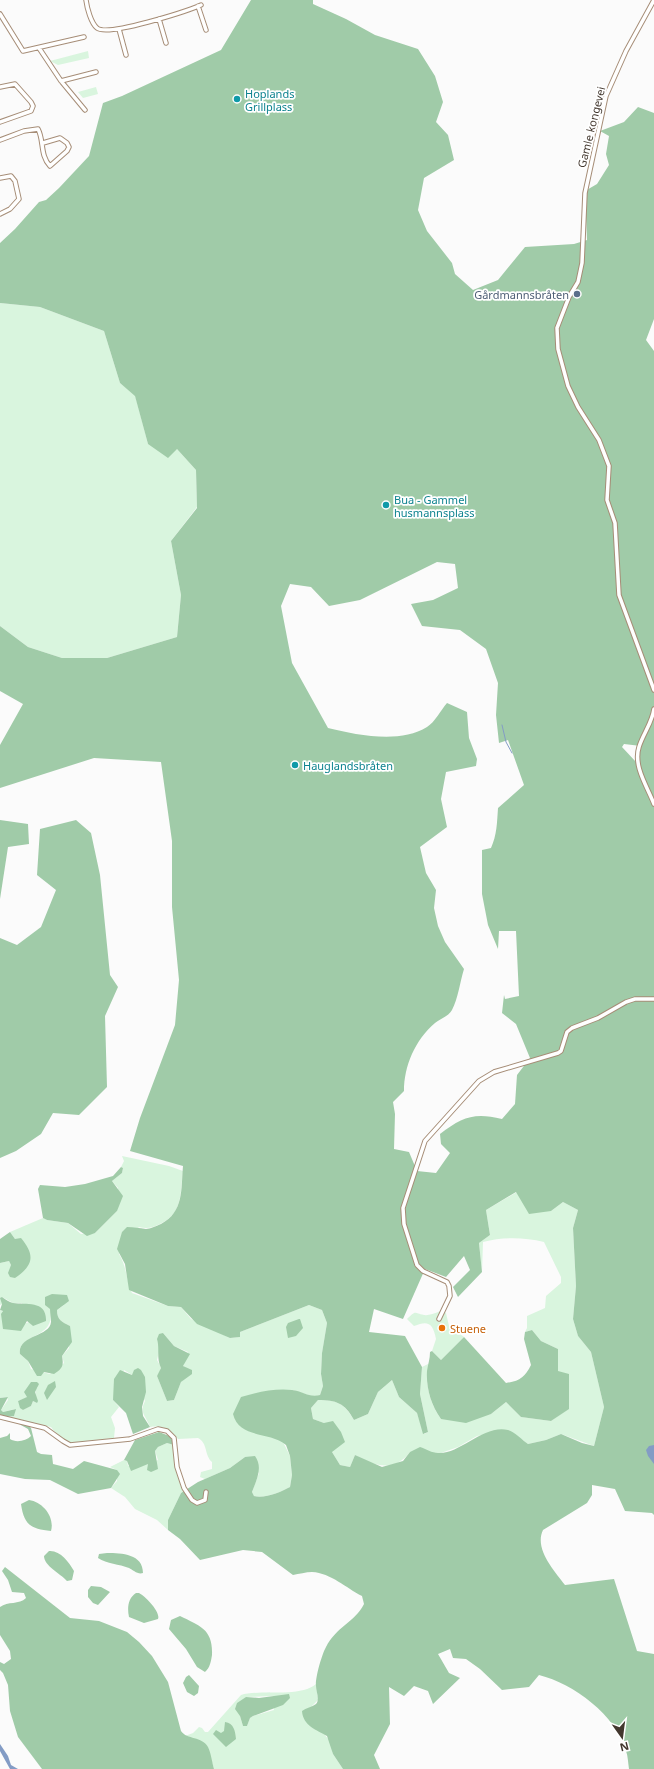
<svg xmlns="http://www.w3.org/2000/svg" width="654" height="1769" viewBox="0 0 654 1769" font-family="'Noto Sans',sans-serif">
	<style>
		.green { fill: #d9f5de; fill-rule: evenodd }
		.forest { fill: #a0cba8; fill-rule: evenodd }
		.water { fill: #839cc5 }
		.lines { fill: none; stroke-linecap: round; stroke-linejoin: round }
		.stream { stroke: #839cc5; stroke-width: 1 }
		.minor-casing { stroke: #a68d77; stroke-width: 5.5 }
		.minor { stroke: #fff; stroke-width: 3.5 }
		.culture-dot { fill: #0f9aa8; stroke: #fff; stroke-width: 1.5 }
		.service-dot { fill: #5c6f8a; stroke: #fff; stroke-width: 1.5 }
		.food-dot { fill: #e8710a; stroke: #fff; stroke-width: 1.5 }
		.labels { text-anchor: middle; dominant-baseline: central; stroke-width: 3.5; stroke-linejoin: round; paint-order: stroke }
		.culture-label { font-size: 11px; fill: #0d838f; stroke: #fff; text-anchor: start }
		.street-label { font-size: 11px; fill: #42372e; stroke: #fff }
		.service-label { font-size: 11px; fill: #4e5e75; stroke: #fff; text-anchor: end }
		.food-label { font-size: 11px; fill: #c56008; stroke: #fff; text-anchor: start }
	</style>
	<rect width="100%" height="100%" fill="#fbfbfb"/>
	<path class="green" d="M88,51L89,58L58,65L50,61Z
		M96,87L98,94L83,98L78,92Z
		M0,303L40,307L104,331L120,383L135,395L148,444L177,449L196,470L197,507L171,541L181,595L177,637L107,658H62L28,647L0,626Z
		M122,1156L169,1166L183,1171C180,1194 183,1213 160,1224C152,1228 147,1229 139,1227L119,1254C127,1267 126,1280 132,1293L168,1306L181,1307L191,1319L230,1338L240,1337V1332L309,1305L322,1310L327,1323L322,1353L321,1374L323,1386L320,1395L314,1397L293,1390L283,1442L290,1456L292,1475L290,1487C281,1492 264,1499 254,1496L252,1492L259,1473L245,1457L230,1468L205,1479L200,1477L201,1472L212,1469V1462C204,1455 208,1443 198,1438L178,1439C170,1429 163,1425 150,1427C146,1416 139,1413 145,1401L132,1375L124,1370L113,1400L119,1407L111,1417L115,1428L114,1438L68,1443L54,1431L51,1427L5,1417L14,1416L15,1409L3,1412L1,1410L8,1400L7,1397L0,1398V1310L24,1324L29,1322L33,1326L22,1303H13L2,1297V1304L0,1305V1263L9,1261L11,1265L10,1277L15,1239L10,1232L43,1218L47,1220L68,1223L81,1234L95,1233L117,1211L118,1188L112,1181L122,1173L123,1168L121,1167L124,1161ZM64,1305L57,1310C57,1320 62,1322 70,1326L69,1348L62,1356L64,1363L50,1374L31,1369L28,1361L20,1354C17,1333 57,1340 50,1309ZM163,1333L174,1346L188,1352L183,1366L189,1370L187,1376L181,1382L174,1400L167,1401L157,1376L160,1372L161,1367L157,1360ZM29,1387H38L35,1389L37,1403L33,1401L31,1406L23,1410L18,1401L28,1397L27,1389Z
		M517,1192L551,1211L563,1202L578,1210L573,1228L576,1286L573,1319L578,1336L591,1352L604,1407L594,1446L561,1434L546,1440L528,1444L508,1430L477,1436L458,1447L438,1454L410,1452C394,1473 375,1466 355,1455L350,1467L340,1465L332,1452L324,1423L313,1419L311,1408L318,1400C337,1400 344,1403 354,1420L368,1414L378,1392L392,1380L399,1397L417,1413L424,1434L428,1432L420,1394L422,1367L430,1363C423,1380 430,1404 441,1419L491,1414L506,1402L521,1417L551,1421L568,1409L558,1371V1349L541,1341L532,1330L525,1332L527,1328V1316L545,1308L546,1296L561,1283V1277L544,1242C523,1237 503,1237 483,1242L482,1272L479,1243L490,1235L486,1210Z
		M443,1310L446,1313L449,1326L464,1337L441,1360L432,1351L436,1339C433,1323 428,1320 414,1326L407,1319C417,1310 413,1313 424,1315C429,1316 438,1312 443,1310Z
		M167,1443L174,1445L184,1491L181,1493L168,1520V1530L157,1520L135,1509L125,1497L111,1488L117,1481V1470L110,1467L124,1460L127,1461L128,1466H141L158,1460L155,1451L158,1447Z
		M316,1684L318,1700L312,1706L323,1733L330,1741L333,1754L343,1769H214L207,1746L185,1736L193,1733L199,1727L202,1728L205,1732H208L241,1695C259,1689 300,1698 316,1684ZM273,1696L274,1710L253,1716L250,1718L247,1726H243L240,1716L246,1697Z"/>
	<path class="forest" d="M251,0H313V4L346,19L375,35L418,49L435,76L443,102L436,122L448,135L454,160L424,178L418,210L427,231L452,263L455,274L473,290L498,280L525,247L574,244L587,240L585,191L597,184L609,165L606,154L609,136L600,131L624,122L638,107L654,113V319L646,340L654,351V1515L652,1513L625,1511L615,1489L592,1485V1495L587,1503L543,1530C534,1549 554,1570 565,1585L614,1579L637,1651L654,1654V1769H629C628,1763 628,1756 626,1751C616,1715 574,1684 539,1675L529,1687L502,1690L480,1669L466,1659L453,1658L450,1649L438,1654L449,1673L460,1678L433,1704L428,1691L414,1686L404,1696L389,1687L390,1724L374,1755L380,1769H343L333,1754L327,1736C317,1730 303,1726 302,1711C306,1708 312,1707 316,1704C320,1700 316,1691 316,1686C315,1678 322,1654 326,1647C336,1627 355,1622 364,1604L362,1596C346,1588 331,1573 312,1572C306,1572 299,1574 293,1575L262,1552L243,1550L200,1560L180,1539L168,1530V1520L181,1493L198,1482L230,1468L245,1457L255,1456C263,1467 257,1479 252,1492L254,1496C264,1499 281,1492 290,1487L292,1475L290,1456L286,1445C270,1431 239,1439 233,1414L241,1397C257,1392 276,1388 292,1390C303,1391 309,1398 320,1395L323,1386L321,1374L322,1353L327,1323L322,1310L309,1305L240,1332V1337L230,1338L197,1324L181,1307L168,1306L129,1290L125,1264L117,1249L122,1232L127,1227C134,1227 139,1228 146,1229C150,1229 156,1226 161,1224C184,1212 181,1189 183,1166L130,1151L140,1118L175,1025L179,980L172,907V841L161,762L94,758L0,788V745L23,704L0,691V626L28,647L62,658H107L177,637L181,595L171,541L197,508L196,470L177,449L168,458L148,444L135,396L120,383L104,331L40,307L0,303V243L15,229L39,202L46,200L59,188L89,156L103,103L122,96L221,50ZM437,562L455,564L458,588L433,600L411,604L422,626L460,630L486,649L498,683L496,715L499,743L508,740L524,785L498,808C497,822 497,835 491,848L482,850V894L488,925L498,949L499,931H516L519,996L505,999L504,995L502,1013L516,1024L530,1058L517,1075L515,1104L502,1119C474,1112 462,1117 440,1134L441,1144L450,1153L436,1173L417,1171L409,1152L394,1149L395,1114L393,1102L404,1091C404,1066 415,1040 435,1023C440,1019 449,1016 452,1010C458,999 460,982 464,969L445,942L438,926L434,908L436,890L426,873L420,847L447,827L441,799L446,772L476,766L477,759L469,738L467,712L447,703C441,710 435,722 427,727C400,744 357,735 328,728L292,663L281,606L290,584L311,587L329,606L360,600ZM624,744L641,746L636,762L622,747ZM516,1192L529,1214L551,1211L563,1202L578,1210L573,1228L576,1286L573,1319L578,1336L591,1352L604,1407L594,1446L582,1443L561,1434L546,1440L528,1444C522,1440 515,1432 508,1430C484,1424 459,1455 438,1453C432,1453 426,1449 420,1447L410,1452L403,1461L382,1467L355,1455L350,1467L340,1465L332,1452L345,1442L341,1432L333,1421L324,1423L313,1419L311,1408L318,1400C336,1400 345,1403 354,1420L368,1414L378,1392L392,1380L399,1397L417,1413L423,1434L428,1432L420,1394L422,1367L405,1336L369,1332L374,1309L403,1319L425,1269L446,1277L464,1256L470,1270L453,1287L458,1297L482,1272L479,1243L490,1235L486,1210Z
		M0,820L28,824L29,844L8,847L0,899Z
		M76,820L91,833L100,875L110,975L118,987L105,1016L107,1087L79,1115L53,1113L41,1134L16,1151L0,1158V938L17,945L41,927L56,890L37,875L40,829Z
		M121,1167L123,1168L122,1173L112,1181L123,1196L117,1211L95,1233L87,1236L68,1223L47,1220L43,1218L38,1189L40,1185L65,1187L85,1184L113,1176Z
		M10,1232L15,1239L21,1238C35,1255 34,1265 15,1278L10,1277L8,1273L11,1265L9,1261L0,1263V1239Z
		M52,1294L67,1295L69,1301L57,1310C57,1320 62,1322 70,1326L72,1342L62,1356C64,1366 62,1369 54,1374L44,1372L41,1376H37L28,1361L20,1354C17,1335 50,1337 51,1322C51,1318 50,1313 50,1309L45,1305V1297Z
		M2,1297C5,1299 9,1302 13,1303C26,1305 47,1300 46,1321L33,1326L27,1321L21,1331L3,1329L1,1314L3,1311L0,1310L2,1304L0,1298Z
		M299,1319H300L303,1328L296,1336L288,1338L286,1327L288,1323Z
		M532,1330L541,1341L558,1349V1371L569,1374V1409L551,1421L521,1417L506,1402L491,1414L466,1423L441,1419C431,1405 426,1388 427,1371C428,1364 430,1359 430,1352L432,1351L441,1360L464,1337L506,1383C520,1381 525,1377 531,1365L524,1339L525,1332Z
		M163,1333L174,1346L190,1354L183,1366L192,1370V1374L181,1382L174,1400L167,1401L157,1376L161,1368C156,1358 160,1349 157,1339L159,1334Z
		M138,1368L141,1370L145,1377L146,1392L142,1407L143,1416L150,1427L133,1434L126,1413L113,1400L114,1379L120,1370L132,1375L134,1370Z
		M55,1381L56,1387L47,1400L44,1393L48,1385Z
		M31,1382H37L39,1384L35,1392L38,1401L37,1403L33,1401L31,1406L23,1410L20,1408L18,1401L27,1397L24,1392Z
		M8,1397L1,1410L3,1412L16,1409L14,1416L5,1417L0,1415V1398Z
		M19,1424L29,1426L31,1428L37,1452L41,1454L52,1455L53,1464L73,1469L84,1461L117,1470L120,1474L111,1488L78,1494L50,1480L25,1479L0,1474V1438L7,1436L10,1433V1439C16,1443 26,1441 31,1436L28,1429Z
		M159,1432L172,1437L174,1445L167,1443L158,1447L155,1451L158,1469L151,1472L147,1470L148,1464L131,1471L127,1461L124,1460L135,1440Z
		M29,1500C43,1502 55,1517 51,1531C31,1529 24,1525 21,1504Z
		M49,1551C60,1550 69,1562 74,1571L72,1580L67,1581C60,1573 44,1566 44,1556Z
		M107,1553C122,1553 143,1554 143,1573C138,1575 133,1570 129,1568C119,1564 107,1564 98,1558L99,1554Z
		M5,1567L70,1618L99,1621L127,1632L139,1642L152,1656L168,1682L181,1731C187,1740 202,1736 208,1747C211,1753 212,1762 214,1769H42L18,1737L10,1711L8,1685L3,1673L0,1670V1662L4,1664L11,1659L10,1651L0,1635V1607C8,1601 19,1605 26,1598L24,1593L12,1592L8,1580L2,1571Z
		M91,1586L101,1587L110,1592L98,1605L93,1603L88,1597V1590Z
		M136,1593H139C145,1596 161,1612 158,1619L144,1623L129,1617C127,1608 128,1598 136,1593Z
		M180,1616C200,1626 213,1629 212,1655C211,1661 210,1668 205,1672L197,1667L186,1649L169,1629L171,1620Z
		M189,1675L199,1686L198,1693L194,1696L187,1692L183,1683L186,1677Z
		M289,1694L290,1698L283,1705L253,1716L250,1718L247,1726H243L240,1716L235,1709L237,1703L246,1697L259,1698Z
		M225,1722C234,1723 235,1731 236,1739L226,1747L213,1734L216,1730L221,1733L224,1731Z"/>
	<path class="water" d="M654,1445V1464L648,1456L646,1450L649,1446Z
		M0,1744L8,1756L11,1765L18,1769H10L0,1751Z"/>
	<g class="lines">
		<path class="stream" d="M502,725L506,742L512,753"/>
		<g class="minor-casing">
			<path id="minor" d="M86,0C87,8 91,23 97,28C108,37 187,11 201,5
				M654,0L626,51L606,96L585,193L582,263L578,282L569,297L557,328L558,349L568,386L578,407L599,440L609,466L607,500L615,523L619,595L654,690
				M198,6L206,30
				M0,14L23,51L84,37
				M159,19L166,43
				M119,29L126,55
				M39,48L61,81L85,110
				M61,81L96,72
				M0,87L15,84L31,102L33,106L31,111L0,122
				M0,140L24,131L38,129C44,140 40,156 50,166L67,151L69,147L67,143L60,138L43,143
				M0,178L11,176L15,181L19,199L10,209L0,214
				M654,709C652,723 643,734 639,747C633,766 647,786 654,804
				M439,1319L450,1296L449,1286L447,1282L423,1271L417,1265L404,1224L403,1208L425,1141L479,1081L494,1072L558,1053L561,1051L567,1032L572,1028L598,1018L626,1002L635,999H654
				M0,1417L45,1428L63,1441L70,1445L130,1439L158,1429L167,1431L174,1438L177,1467L184,1488L192,1500L197,1503L205,1500L206,1492"/>
		</g>
		<use href="#minor" class="minor"/>
	</g>
	<g class="culture-dot">
		<circle cx="237" cy="99" r="4"/>
		<circle cx="386" cy="505" r="4"/>
		<circle cx="295" cy="765" r="4"/>
	</g>
	<circle class="service-dot" cx="577" cy="294" r="4"/>
	<circle class="food-dot" cx="442" cy="1328" r="4"/>
	<g class="labels">
		<g class="culture-label">
			<text x="245" y="93">Hoplands<tspan x="245" dy="13">Grillplass</tspan></text>
			<text x="394" y="499">Bua - Gammel<tspan x="394" dy="13">husmannsplass</tspan></text>
			<text x="303" y="765">Hauglandsbråten</text>
		</g>
		<g class="street-label">
			<text transform="translate(591 127) rotate(-76)">Gamle kongevei</text>
		</g>
		<g class="service-label">
			<text x="569" y="294">Gårdmannsbråten</text>
		</g>
		<g class="food-label">
			<text x="450" y="1328">Stuene</text>
		</g>
	</g>
	<g transform="translate(622 1737) rotate(166)" stroke="#ffffff" stroke-width="3" paint-order="stroke">
	<path d="M0-3L7 15L0 10L-7 15Z" fill="#42372e"/>
	<text y="-6" font-size="11" font-weight="bold" text-anchor="middle" fill="#42372e">N</text>
	</g>
</svg>
